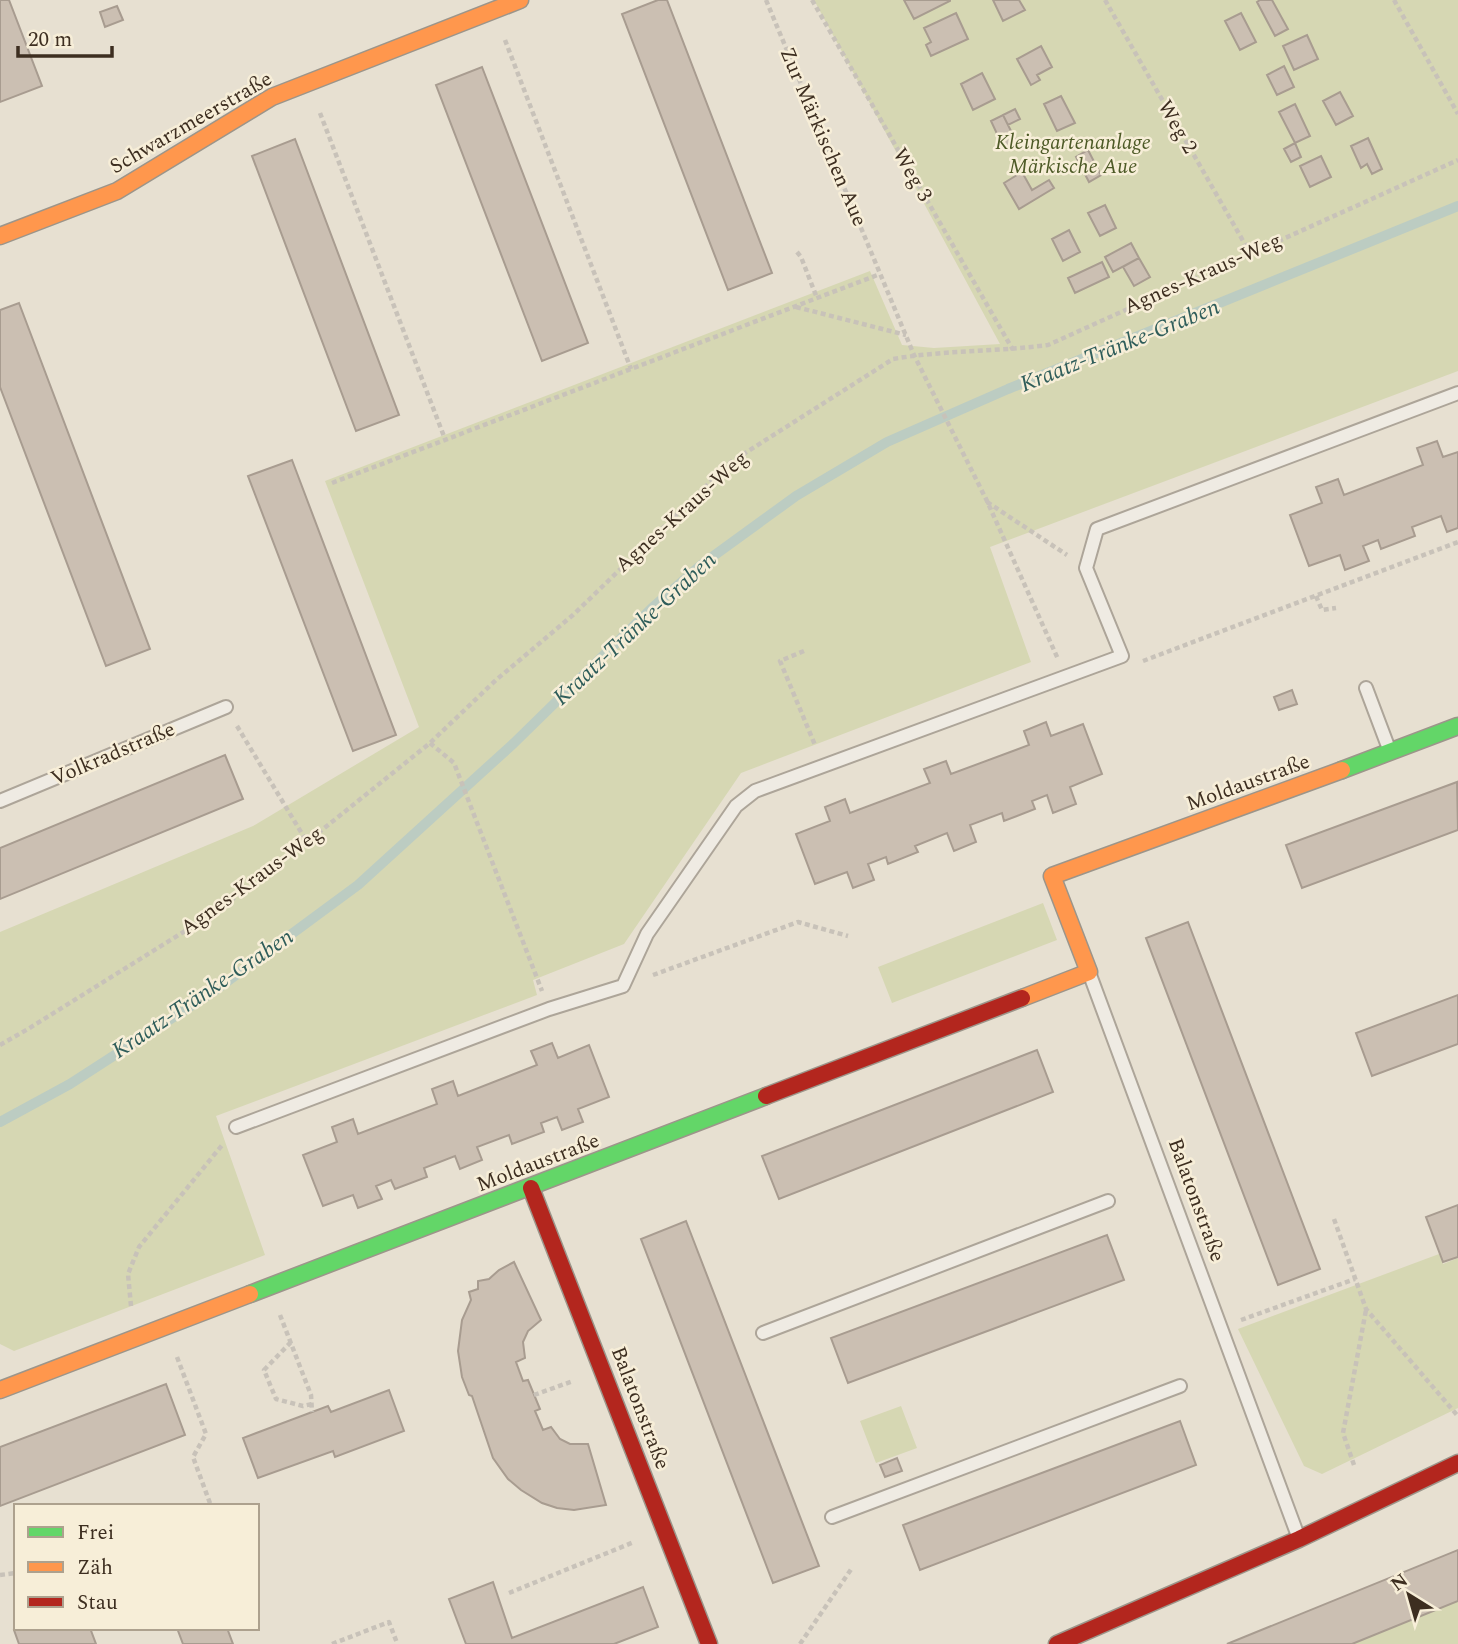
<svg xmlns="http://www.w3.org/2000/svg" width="1458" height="1644" viewBox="0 0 1458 1644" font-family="Spectral,serif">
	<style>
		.green { fill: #d6d7b3 }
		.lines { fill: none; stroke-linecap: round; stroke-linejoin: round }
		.stream { stroke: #bcccc2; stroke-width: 10 }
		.building { fill: #cbbfb2; stroke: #a89c90; stroke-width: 2 }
		.lane-casing { stroke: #ada599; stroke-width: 16 }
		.fast-casing { stroke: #9c958a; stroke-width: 19 }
		.slow-casing { stroke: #9c958a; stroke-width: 19 }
		.jam-casing { stroke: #9c958a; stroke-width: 19 }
		.path { stroke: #c8c2b9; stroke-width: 4.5; stroke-dasharray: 5 3.5; stroke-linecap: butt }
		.lane { stroke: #efebe3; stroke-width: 12 }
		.fast { stroke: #63d668; stroke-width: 16 }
		.slow { stroke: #ff974d; stroke-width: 16 }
		.jam { stroke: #b3261e; stroke-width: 16 }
		.labels { text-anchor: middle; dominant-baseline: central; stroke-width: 5; stroke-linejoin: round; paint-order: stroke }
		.street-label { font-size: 21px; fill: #3d2e20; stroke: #f7eed8 }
		.park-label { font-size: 21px; font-style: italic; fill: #4d5a26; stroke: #f7eed8 }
		.water-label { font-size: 23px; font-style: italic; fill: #2f5d5a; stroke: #f7eed8 }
	</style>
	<rect width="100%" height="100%" fill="#e7e0d1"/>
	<path class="green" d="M814,0H1458V371L990,547L1031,662L741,773L624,944L533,980L537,995L216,1116L265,1255L14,1351L0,1344V932L253,826L419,727L325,481L870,271L902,345L934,348L1000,344Z
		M1043,903L1057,940L892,1003L878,967Z
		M1439,1254L1443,1264L1458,1258V1408L1322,1474L1304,1466L1238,1329Z
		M901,1406L917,1448L876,1463L860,1421Z
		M1458,1601V1644H1352Z"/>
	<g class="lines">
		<path class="stream" d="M0,1122L70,1084L217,989L358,885L514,743L652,608L701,565L796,496L887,442L1008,389L1458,206"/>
	</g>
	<path class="building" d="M0,0H9L42,86L0,102Z
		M658,0H667L772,273L728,290L622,14Z
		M904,0H950V1L914,19Z
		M993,0H1019L1025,10L1003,21Z
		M1260,0H1272L1288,29L1275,36L1257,2Z
		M117,6L123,20L105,27L100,12Z
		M956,13L968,39L931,56L926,45L931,42L924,28Z
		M1241,13L1256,42L1240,50L1225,21Z
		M1307,35L1318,59L1294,70L1283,46Z
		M1041,46L1052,67L1037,75L1040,80L1031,85L1017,59Z
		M1284,66L1294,87L1277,95L1267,75Z
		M482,67L588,343L542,361L436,85Z
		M982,73L995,99L973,110L961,84Z
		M1340,92L1353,116L1336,125L1323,101Z
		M1061,96L1075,123L1057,131L1044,104Z
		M1295,104L1310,136L1295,143L1279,112Z
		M1015,109L1020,119L1008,125L1003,115Z
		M1003,115L1017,143L1004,149L991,121Z
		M1368,138L1382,169L1372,174L1367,164L1361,168L1351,146Z
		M295,139L399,415L356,431L252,156Z
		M1295,143L1301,157L1291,162L1284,149Z
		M1088,150L1101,175L1089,182L1076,157Z
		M1321,156L1331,177L1310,187L1300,166Z
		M1022,172L1032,190L1049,180L1054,188L1019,209L1004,183Z
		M1105,205L1116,228L1100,236L1088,213Z
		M1069,230L1080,252L1063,261L1052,239Z
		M1131,243L1139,258L1113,272L1105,257Z
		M1139,258L1150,277L1134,286L1123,267Z
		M1102,262L1109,277L1075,293L1068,278Z
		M19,303L150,649L106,666L0,387V310Z
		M1437,441L1443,457L1458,452V528L1447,532L1441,516L1412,527L1415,536L1381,549L1378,540L1363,546L1369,561L1345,570L1340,555L1309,566L1290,515L1322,503L1316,487L1338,479L1344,495L1423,465L1417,448Z
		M292,460L396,735L353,751L248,476Z
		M1292,690L1297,704L1279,710L1274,697Z
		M1046,722L1051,736L1083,724L1102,774L1070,787L1076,804L1053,813L1047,795L1032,801L1035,809L1004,821L1002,813L970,825L976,842L954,851L947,833L915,846L918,852L888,864L886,857L868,864L874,880L853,888L847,872L815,884L796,834L830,821L825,807L845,799L850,813L930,783L924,769L946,761L951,774L1029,745L1024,731Z
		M225,755L243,799L0,899V848Z
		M1457,782L1458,830L1302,888L1286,845Z
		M1188,922L1320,1269L1278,1285L1146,938Z
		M1458,995V1044L1372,1076L1356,1033Z
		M552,1043L558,1058L589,1045L609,1097L578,1109L583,1122L562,1130L557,1117L541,1123L544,1132L512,1144L509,1135L477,1147L482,1160L460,1169L455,1156L424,1168L427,1177L395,1189L391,1180L376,1186L382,1199L358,1208L353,1195L323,1206L303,1155L337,1142L332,1127L353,1119L358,1134L437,1104L432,1089L453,1081L458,1096L537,1065L531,1051Z
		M1037,1050L1053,1092L779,1199L762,1156Z
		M1458,1205V1257L1443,1262L1426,1217Z
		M686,1221L819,1566L773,1583L641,1239Z
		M1107,1235L1124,1280L848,1383L831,1338Z
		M514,1262L541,1320L528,1331L523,1342L525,1358L516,1362L523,1381L528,1380L540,1409L535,1411L543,1430L551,1427L560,1439L570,1444H588L606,1505L574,1510L557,1508L542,1503L521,1490L508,1479L493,1458L472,1396L469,1395L462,1377L458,1351L462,1320L471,1300L469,1292L478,1289V1281L489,1279L499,1270Z
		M166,1384L185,1435L0,1506V1447Z
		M389,1390L404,1431L335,1457L333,1451L258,1478L243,1438L328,1406L331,1412Z
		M1180,1421L1196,1465L920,1570L903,1525Z
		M897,1458L902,1471L885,1477L880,1465Z
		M1458,1550V1601L1352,1644H1227Z
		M493,1582L512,1638L643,1587L658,1627L614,1644H466L449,1599Z
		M19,1628H90L96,1644H19L14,1630Z
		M177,1628H227L233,1644H183Z"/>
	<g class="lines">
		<g class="lane-casing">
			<path id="lane" d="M1366,688L1389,749
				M0,801L226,707
				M1090,975L1298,1536
				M236,1127L549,1009L623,986L647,934L736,806L755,791L1122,656L1086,568L1097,529L1458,393
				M763,1333L1108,1201
				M832,1517L1180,1386"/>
		</g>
		<g class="fast-casing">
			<path id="fast" d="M1342,770L1458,726
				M250,1294L766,1096"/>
		</g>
		<g class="slow-casing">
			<path id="slow" d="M0,236L117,191L272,97L520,0
				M1022,998L1089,972L1052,876L1342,770
				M0,1390L250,1294"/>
		</g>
		<g class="jam-casing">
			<path id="jam" d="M766,1096L1022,998
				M531,1188L709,1644
				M1057,1644L1299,1539L1458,1463"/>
		</g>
		<path class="path" d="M766,0L914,355L987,501L1058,659
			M812,0L1013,350
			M1105,0L1250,253
			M1394,0L1458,114
			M505,40L631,369
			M320,113L445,439
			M797,252L801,257L817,298
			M796,307L906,335
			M332,483L880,274
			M987,502L1067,555
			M1316,596L1322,610L1336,608
			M804,651L780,661L815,745
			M1143,661L1458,542
			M237,726L307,842
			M430,743L454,763L542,991
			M653,975L798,922L848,936
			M0,1045L28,1029L217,911L307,842L430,743L496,680L573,615L731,462L893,359C944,350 996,352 1048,345L1458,160
			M1334,1219L1366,1309L1457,1415
			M131,1306L128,1274L139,1247L223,1144
			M280,1315L311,1395L312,1412
			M1241,1320L1355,1279
			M291,1342L264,1370L276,1399L303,1406L312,1404
			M177,1357L206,1434L193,1457L211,1506
			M534,1395L573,1381
			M1354,1465L1343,1433L1366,1310
			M0,1575L16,1573
			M509,1593L634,1542
			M332,1644L389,1622L397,1643
			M800,1644L852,1568"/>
		<use href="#lane" class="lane"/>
		<use href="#fast" class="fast"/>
		<use href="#slow" class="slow"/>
		<use href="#jam" class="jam"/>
	</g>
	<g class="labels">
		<g class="street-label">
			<text transform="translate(191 123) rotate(-30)">Schwarzmeerstraße</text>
			<text transform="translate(1177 127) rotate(60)">Weg 2</text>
			<text transform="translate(823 137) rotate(67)">Zur Märkischen Aue</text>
			<text transform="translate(912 175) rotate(60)">Weg 3</text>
			<text transform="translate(1203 274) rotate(-24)">Agnes-Kraus-Weg</text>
			<text transform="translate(682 512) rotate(-42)">Agnes-Kraus-Weg</text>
			<text transform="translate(113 754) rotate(-23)">Volkradstraße</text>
			<text transform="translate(1248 783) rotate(-20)">Moldaustraße</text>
			<text transform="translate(252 881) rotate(-36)">Agnes-Kraus-Weg</text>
			<text transform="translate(538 1163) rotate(-21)">Moldaustraße</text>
			<text transform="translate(1196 1200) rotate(70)">Balatonstraße</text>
			<text transform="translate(640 1408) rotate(69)">Balatonstraße</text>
		</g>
		<g class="park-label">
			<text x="1073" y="143">Kleingartenanlage<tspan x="1073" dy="24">Märkische Aue</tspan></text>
		</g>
		<g class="water-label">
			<text transform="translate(1120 346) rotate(-22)">Kraatz-Tränke-Graben</text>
			<text transform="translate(635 629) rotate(-43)">Kraatz-Tränke-Graben</text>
			<text transform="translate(203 994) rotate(-34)">Kraatz-Tränke-Graben</text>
		</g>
	</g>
	<rect x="14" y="1504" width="245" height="126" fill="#f7eed8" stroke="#ada18e" stroke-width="2"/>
	<rect x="28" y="1527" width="35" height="10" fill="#63d668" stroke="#ada18e" stroke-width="2"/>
	<text x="77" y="1539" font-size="21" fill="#3d2e20">Frei</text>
	<rect x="28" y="1562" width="35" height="10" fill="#ff974d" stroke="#ada18e" stroke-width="2"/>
	<text x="77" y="1574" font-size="21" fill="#3d2e20">Zäh</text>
	<rect x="28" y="1597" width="35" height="10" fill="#b3261e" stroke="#ada18e" stroke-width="2"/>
	<text x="77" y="1609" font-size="21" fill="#3d2e20">Stau</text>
	<g transform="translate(1409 1595) rotate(323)" stroke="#f7eed8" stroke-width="5" paint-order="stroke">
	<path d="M0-5L12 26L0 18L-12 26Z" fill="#3d2e20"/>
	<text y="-10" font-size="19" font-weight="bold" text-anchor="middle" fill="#3d2e20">N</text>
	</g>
	<path d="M18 46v10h94v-10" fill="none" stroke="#3d2e20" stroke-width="3.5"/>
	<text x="28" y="46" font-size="21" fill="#3d2e20" stroke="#f7eed8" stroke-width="5" paint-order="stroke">20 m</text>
</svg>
